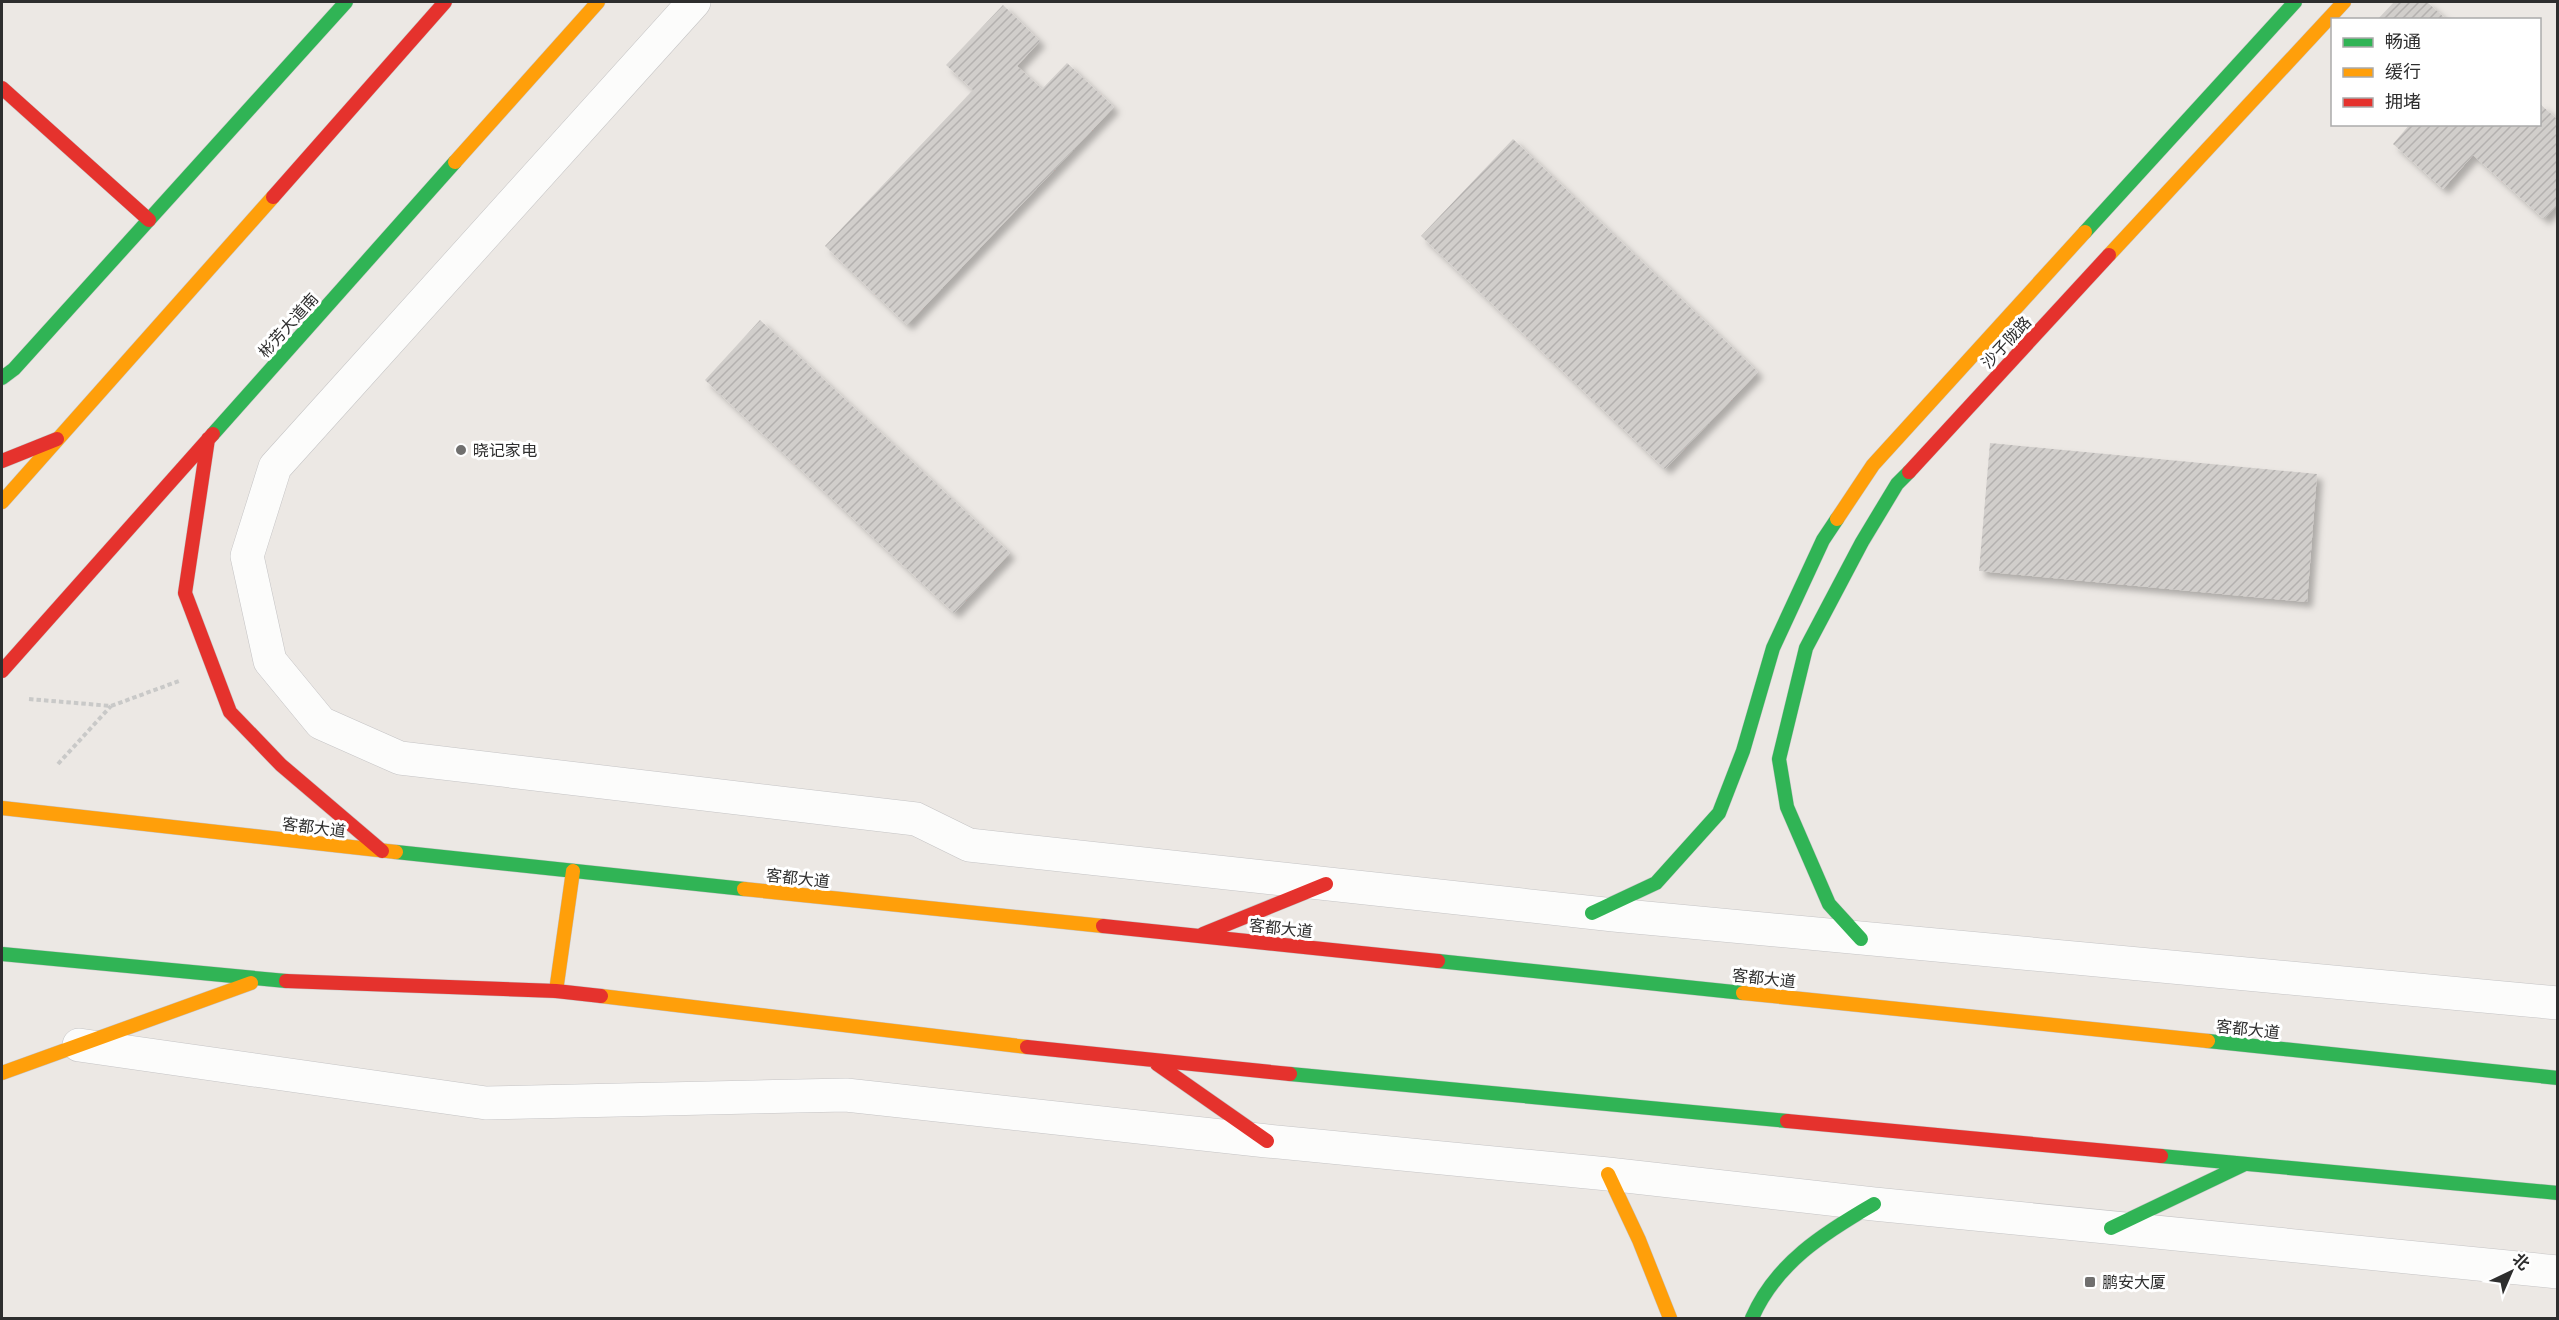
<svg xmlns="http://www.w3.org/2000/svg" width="2559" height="1320" viewBox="0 0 2559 1320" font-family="'Open Sans','Noto Sans SC',sans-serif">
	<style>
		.building { fill: url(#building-hatch); filter: url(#shadow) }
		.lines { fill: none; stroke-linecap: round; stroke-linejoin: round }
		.street-casing { stroke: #c5c4c5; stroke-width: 34 }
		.fast-casing { stroke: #c5c4c5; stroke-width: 15 }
		.slow-casing { stroke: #c5c4c5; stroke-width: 15 }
		.jam-casing { stroke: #c5c4c5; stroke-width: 15 }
		.path { stroke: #c9c9c8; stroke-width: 4; stroke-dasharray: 4.5 3; stroke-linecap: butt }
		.street { stroke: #fcfcfb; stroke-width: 33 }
		.fast { stroke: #30b455; stroke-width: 14 }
		.slow { stroke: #ff9f0a; stroke-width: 14 }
		.jam { stroke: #e5322d; stroke-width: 14 }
		.poi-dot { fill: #706f6e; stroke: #fff; stroke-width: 2 }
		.labels { text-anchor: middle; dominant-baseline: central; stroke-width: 6; stroke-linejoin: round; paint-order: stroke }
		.street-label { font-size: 16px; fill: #2e2e2e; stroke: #fff }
		.poi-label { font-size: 16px; fill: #2e2e2e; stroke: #fff; text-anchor: start }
	</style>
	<defs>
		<pattern id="building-hatch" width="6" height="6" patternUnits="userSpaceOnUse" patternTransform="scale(1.5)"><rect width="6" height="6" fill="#d1cecb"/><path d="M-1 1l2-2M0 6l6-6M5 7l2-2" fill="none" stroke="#b4b1af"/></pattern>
		<filter id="shadow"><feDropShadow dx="5.5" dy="5.5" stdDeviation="3" flood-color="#0004"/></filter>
	</defs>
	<rect width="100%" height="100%" fill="#ece8e4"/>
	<path class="building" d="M2394,2H2427L2447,20H2377Z
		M1003,5L1040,41L1017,66L1042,89L1067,63L1114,107L907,325L825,246L973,90L946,65Z
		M2540,104L2558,120V204L2544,219L2473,155L2443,189L2393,144L2410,124H2540Z
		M1513,139L1758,372L1665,469L1421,236Z
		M760,320L1010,553L954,613L705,380Z
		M1990,443L2317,474L2307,602L1979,571Z"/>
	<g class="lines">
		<g class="street-casing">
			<path id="street" d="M694,2L275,467L247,556L270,661L321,723L400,758L916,819L969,845L1614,915L2558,1003
				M79,1045L486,1103L846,1095L1267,1141L1608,1174L1874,1204L2558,1272"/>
		</g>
		<g class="fast-casing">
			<path id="fast" d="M2085,232L2295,2
				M2,378L14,369L346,2
				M213,434L455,162
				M396,852L744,889
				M1592,913L1656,883L1719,813L1743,751L1773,648L1823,540L1837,519
				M1861,939L1829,904L1787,807L1779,759L1806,648L1862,542L1897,484L1909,472
				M2,954L286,981
				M1438,961L1743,993
				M2208,1041L2558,1078
				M1290,1074L1787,1121
				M2161,1156L2558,1193
				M2111,1228L2245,1164
				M1752,1318C1776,1263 1824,1233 1874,1204"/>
		</g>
		<g class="slow-casing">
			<path id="slow" d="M455,162L598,2
				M2109,255L2344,2
				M2,502L273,197
				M1837,519L1873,465L2085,232
				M2,808L396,852
				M744,889L1103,926
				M556,991L573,871
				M1743,993L2208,1041
				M601,996L1027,1047
				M2,1073L251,983
				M1608,1174L1639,1240L1670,1318"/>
		</g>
		<g class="jam-casing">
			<path id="jam" d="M2,88L149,220
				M273,197L445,2
				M208,439L185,593L230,712L281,765L382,851
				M2,461L57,439
				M1909,472L2109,255
				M2,671L213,434
				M1103,926L1438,961
				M1203,934L1326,884
				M286,981L556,991L601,996
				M1027,1047L1290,1074
				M1157,1064L1267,1141
				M1787,1121L2161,1156"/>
		</g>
		<path class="path" d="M29,699L111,706L179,681
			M58,764L111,706"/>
		<use href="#street" class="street"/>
		<use href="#fast" class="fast"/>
		<use href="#slow" class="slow"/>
		<use href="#jam" class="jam"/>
	</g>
	<g class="poi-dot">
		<circle cx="461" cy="450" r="6"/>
		<rect x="2084" y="1276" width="12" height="12" rx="3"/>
	</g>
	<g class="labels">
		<g class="street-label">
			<text transform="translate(288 325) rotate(-48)">彬芳大道南</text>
			<text transform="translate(2006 342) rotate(-47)">沙子陇路</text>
			<text transform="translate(314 827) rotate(7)">客都大道</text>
			<text transform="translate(798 878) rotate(6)">客都大道</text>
			<text transform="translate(1281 928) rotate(6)">客都大道</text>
			<text transform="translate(1764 978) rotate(6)">客都大道</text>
			<text transform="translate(2248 1029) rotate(6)">客都大道</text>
		</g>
		<g class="poi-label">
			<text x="473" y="450">晓记家电</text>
			<text x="2102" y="1282">鹏安大厦</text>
		</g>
	</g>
	<rect width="2559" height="1320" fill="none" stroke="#2e2e2e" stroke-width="6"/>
	<rect x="2331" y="18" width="210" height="108" fill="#ffffff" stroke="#ababab" stroke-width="1.5"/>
	<rect x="2343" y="38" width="30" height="9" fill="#30b455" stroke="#ababab" stroke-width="1.5"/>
	<text x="2385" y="48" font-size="18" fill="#2e2e2e">畅通</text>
	<rect x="2343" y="68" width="30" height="9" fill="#ff9f0a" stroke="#ababab" stroke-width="1.5"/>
	<text x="2385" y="78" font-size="18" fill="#2e2e2e">缓行</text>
	<rect x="2343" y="98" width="30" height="9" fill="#e5322d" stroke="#ababab" stroke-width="1.5"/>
	<text x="2385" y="108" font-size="18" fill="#2e2e2e">拥堵</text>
	<g transform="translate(2511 1272) rotate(44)" stroke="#ffffff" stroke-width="4.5" paint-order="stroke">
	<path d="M0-4.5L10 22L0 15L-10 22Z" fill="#2e2e2e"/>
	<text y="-9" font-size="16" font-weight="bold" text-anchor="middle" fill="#2e2e2e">北</text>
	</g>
</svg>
